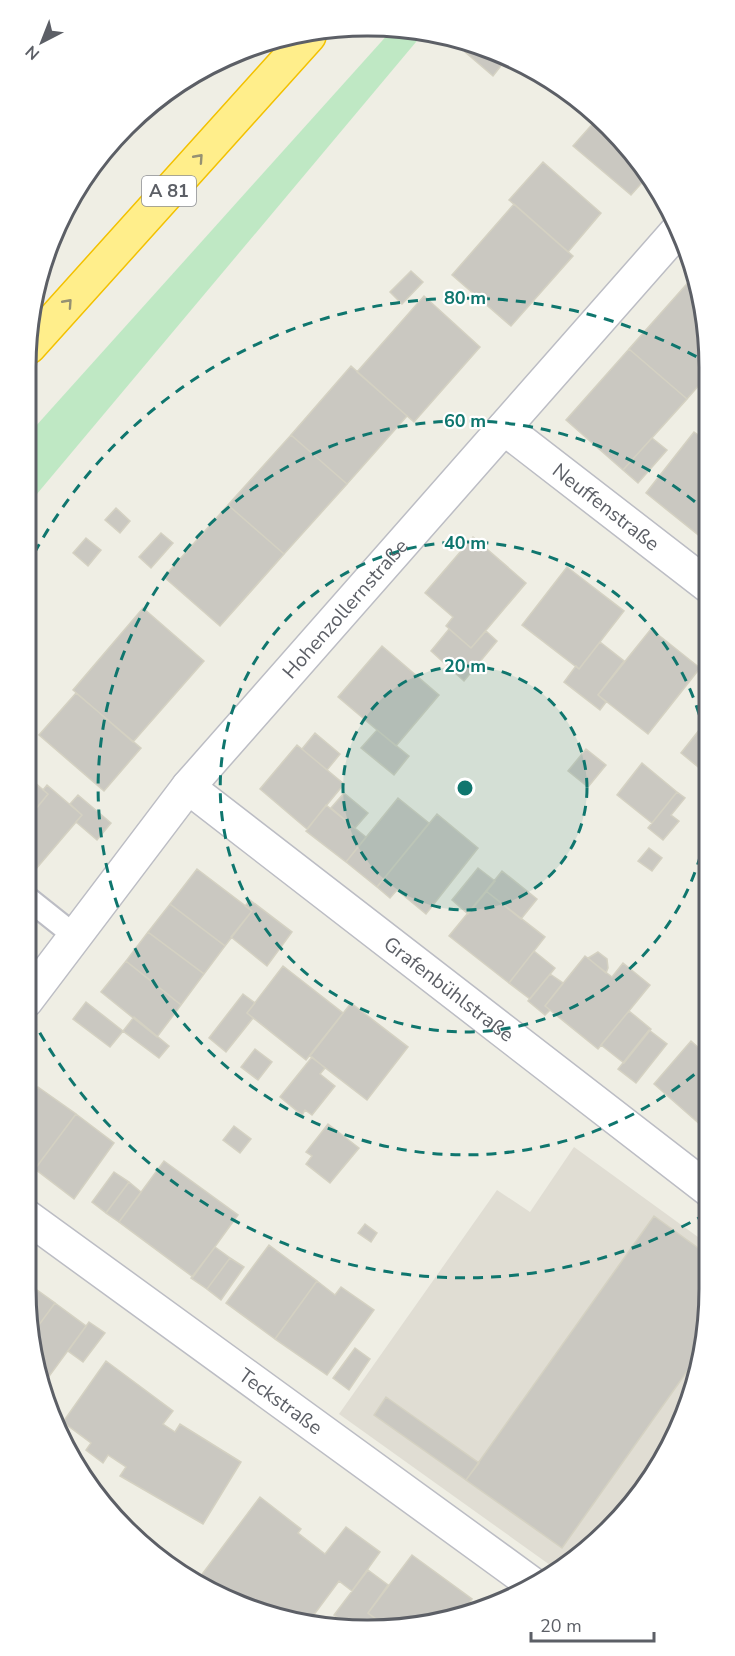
<svg xmlns="http://www.w3.org/2000/svg" width="735" height="1656" viewBox="0 0 735 1656" font-family="'Nunito Sans',sans-serif">
	<style>
		.education { fill: #e0ddd3 }
		.green { fill: #bfe8c4 }
		.building { fill: #cac8c1; stroke: #d4d1c2; stroke-width: 1.5 }
		.lines { fill: none; stroke-linecap: round; stroke-linejoin: round }
		.lane-casing { stroke: #bcbdc4; stroke-width: 26 }
		.street-casing { stroke: #bcbdc4; stroke-width: 36 }
		.highway-casing { stroke: #f3c100; stroke-width: 36 }
		.lane { stroke: #fff; stroke-width: 22 }
		.street { stroke: #fff; stroke-width: 33 }
		.highway { stroke: #ffee8b; stroke-width: 33 }
		.oneway { stroke: #959173 }
		.ring { fill: none; stroke: #0f766e; stroke-width: 3; stroke-dasharray: 10 8 }
		.labels { text-anchor: middle; dominant-baseline: central; stroke-width: 4.5; stroke-linejoin: round; paint-order: stroke }
		.shield { fill: #fff; stroke: #8d8f94; stroke-width: 1.5 }
		.shield-label { font-size: 18px; font-weight: bold; fill: #5c5f66 }
		.street-label { font-size: 20px; fill: #5c5f66; stroke: #fff }
		.rim { fill: none; stroke: #5c5f66; stroke-width: 3 }
		.centre { fill: #0f766e; stroke: #fff; stroke-width: 3 }
		.ring-label { font-size: 18px; text-anchor: middle; font-weight: bold; fill: #0f766e; stroke: #fff; stroke-width: 4.5; stroke-linejoin: round; paint-order: stroke }
	</style>
	<rect width="100%" height="100%" fill="#efeee4"/>
	<path class="education" d="M574,1147L709,1245V1288L691,1399L610,1526L557,1570L339,1414L497,1190L530,1212Z"/>
	<path class="green" d="M390,32L421,36L26,507V437Z"/>
	<path class="building" d="M473,43L507,58L493,76L465,52Z
		M596,120L639,159L648,176L631,195L573,146Z
		M543,162L601,213L568,252L509,200Z
		M514,204L573,256L511,326L452,275Z
		M411,271L423,282L402,304L390,292Z
		M693,277L707,323V376L687,399L629,349Z
		M424,296L480,347L414,422L357,372Z
		M629,349L687,399L623,470L566,420Z
		M351,366L407,416L347,484L291,435Z
		M694,432L707,441V542L646,493Z
		M291,435L347,484L284,554L228,505Z
		M652,438L667,450L638,483L623,470Z
		M228,505L284,554L220,626L164,577Z
		M116,508L130,521L120,533L105,520Z
		M161,533L173,543L151,568L139,557Z
		M473,537L526,583L471,648L446,626L453,617L425,593Z
		M86,538L101,550L88,566L73,553Z
		M567,567L624,611L579,669L522,625Z
		M143,608L204,661L133,742L73,690Z
		M449,629L471,648L486,631L497,641L464,681L431,651Z
		M651,629L700,668L648,734L598,695Z
		M600,642L624,661L598,695L606,702L600,710L564,682L576,666L579,669Z
		M382,646L439,695L396,746L338,697Z
		M76,693L141,748L104,791L39,735Z
		M708,719V775L681,753Z
		M377,730L409,756L394,775L361,748Z
		M315,733L340,754L327,770L302,749Z
		M297,745L344,784L307,829L260,789Z
		M586,749L606,765L588,787L568,771Z
		M642,763L677,792L652,823L617,795Z
		M26,775L48,794L26,821Z
		M47,785L82,815L30,876L26,872V821L48,794L43,790Z
		M677,792L685,798L671,815L679,821L663,840L648,828Z
		M344,793L368,813L355,828L331,808Z
		M78,795L111,823L97,840L76,822L82,815L70,804Z
		M398,798L429,823L377,887L346,862Z
		M326,805L366,837L346,862L306,831Z
		M437,814L478,848L426,914L397,890L390,898L377,887Z
		M649,848L662,858L652,871L638,861Z
		M478,868L495,881L468,914L452,900Z
		M197,869L252,911L225,946L170,904Z
		M502,871L537,899L521,919L486,891Z
		M486,891L545,937L509,983L449,936Z
		M250,900L292,932L267,966L231,937L252,911L245,906Z
		M170,904L225,946L204,974L148,932Z
		M26,920L36,929L26,942Z
		M148,932L204,974L181,1005L126,961Z
		M534,951L555,968L530,999L509,983Z
		M598,952L607,959L608,968L606,973L588,958Z
		M585,956L612,977L623,963L650,985L598,1049L545,1006Z
		M126,961L181,1005L157,1037L101,992Z
		M283,966L343,1013L306,1060L247,1013Z
		M550,974L563,983L545,1006L550,1010L545,1015L528,1001Z
		M243,994L255,1003L247,1013L253,1018L226,1052L209,1038Z
		M86,1002L123,1031L110,1047L73,1019Z
		M351,1003L408,1047L367,1100L310,1056Z
		M629,1011L651,1029L624,1063L601,1045Z
		M134,1017L169,1046L159,1058L123,1031Z
		M649,1030L667,1044L636,1083L618,1069Z
		M691,1041L709,1057V1119L703,1127L654,1084Z
		M255,1049L272,1062L258,1080L241,1067Z
		M312,1057L325,1068L320,1074L335,1086L312,1115L305,1110L302,1115L280,1097Z
		M38,1087L76,1114L35,1169L26,1162V1104Z
		M76,1114L114,1143L74,1199L35,1169Z
		M328,1124L359,1148L330,1183L306,1164L312,1156L306,1152Z
		M234,1126L251,1139L240,1153L223,1140Z
		M164,1161L238,1215L193,1277L119,1222Z
		M114,1172L129,1182L106,1213L92,1202Z
		M129,1182L141,1192L119,1222L106,1213Z
		M654,1216L709,1256L710,1288L698,1356L562,1548L466,1480Z
		M365,1224L377,1233L371,1242L358,1233Z
		M269,1245L317,1281L275,1339L226,1303Z
		M215,1247L230,1258L207,1289L191,1278Z
		M230,1258L244,1267L221,1300L207,1289Z
		M317,1281L335,1295L341,1287L374,1310L327,1375L275,1339Z
		M26,1282L55,1303L33,1333L26,1288Z
		M55,1303L86,1326L42,1386L33,1333Z
		M89,1322L105,1333L83,1362L68,1351Z
		M355,1348L370,1359L349,1390L333,1378Z
		M106,1361L173,1411L163,1424L175,1432L180,1424L241,1462L203,1524L120,1476L126,1467L108,1455L103,1463L86,1450L91,1443L63,1422Z
		M386,1397L479,1463L466,1480L374,1415Z
		M260,1497L301,1529L298,1533L325,1554L346,1527L380,1552L352,1591L339,1581L307,1624H301L274,1614L200,1577Z
		M412,1555L472,1599L464,1610L412,1628L386,1627L368,1613Z
		M368,1570L388,1585L368,1613L376,1619L371,1626H350L334,1615Z"/>
	<g class="lines">
		<g class="lane-casing">
			<path id="lane" d="M26,897L75,936"/>
		</g>
		<g class="street-casing">
			<g id="street">
				<path id="s1" d="M504,428L707,585"/>
				<path id="s2" d="M188,787L709,1190"/>
				<path id="s3" d="M26,1001L188,787L679,229"/>
				<path id="s4" d="M26,1216L535,1586"/>
			</g>
		</g>
		<g class="highway-casing">
			<path id="highway" d="M29,347L309,36"/>
		</g>
		<use href="#lane" class="lane"/>
		<use href="#street" class="street"/>
		<use href="#highway" class="highway"/>
	</g>
	<defs><path id="oneway-chevron" d="M-2-3.5L2.5 0L-2 3.5" fill="none" stroke-width="1.6" stroke-linecap="round" stroke-linejoin="round" transform="scale(1.5)"/></defs>
	<g class="oneway">
		<use href="#oneway-chevron" transform="translate(199 158) rotate(-48)"/>
		<use href="#oneway-chevron" transform="translate(68 303) rotate(-48)"/>
	</g>
	<circle cx="465" cy="788" r="122" fill="#0f766e" fill-opacity=".12"/>
	<g class="ring">
		<circle cx="465" cy="788" r="122"/>
		<path d="M708 820A245 245 0 1 1 708 754"/>
		<path d="M708 1063A367 367 0 1 1 706 511"/>
		<path d="M706 1214A490 490 0 0 1 26 1007M26 569A490 490 0 0 1 706 362"/>
	</g>
	<g class="labels">
		<rect class="shield" x="142" y="176" width="54" height="30" rx="4.5"/>
		<g class="shield-label">
			<text x="169" y="191">A 81</text>
		</g>
		<g class="street-label">
			<text stroke="none"><textPath href="#s1" startOffset="129">Neuffenstraße</textPath></text>
			<text stroke="none"><textPath href="#s3" startOffset="506">Hohenzollernstraße</textPath></text>
			<text stroke="none"><textPath href="#s2" startOffset="330">Grafenbühlstraße</textPath></text>
			<text stroke="none"><textPath href="#s4" startOffset="315">Teckstraße</textPath></text>
		</g>
	</g>
	<path d="M0 0H735V1656H0ZM367 36H368A331 331 0 0 1 699 367V1289A331 331 0 0 1 368 1620H367A331 331 0 0 1 36 1289V367A331 331 0 0 1 367 36Z" fill="#fff" fill-rule="evenodd"/>
	<path class="rim" d="M367 36H368A331 331 0 0 1 699 367V1289A331 331 0 0 1 368 1620H367A331 331 0 0 1 36 1289V367A331 331 0 0 1 367 36Z"/>
	<circle cx="465" cy="788" r="9" class="centre"/>
	<g class="ring-label">
		<text x="465" y="304">80 m</text>
		<text x="465" y="427">60 m</text>
		<text x="465" y="549">40 m</text>
		<text x="465" y="672">20 m</text>
	</g>
	<g transform="translate(42 42) rotate(222)" stroke="#ffffff" stroke-width="4.5" paint-order="stroke">
	<path d="M0-4.5L10 22L0 15L-10 22Z" fill="#5c5f66"/>
	<text y="-9" font-size="16" font-weight="bold" text-anchor="middle" fill="#5c5f66">N</text>
	</g>
	<path d="M531 1632v9h123v-9" fill="none" stroke="#5c5f66" stroke-width="3"/>
	<text x="540" y="1632" font-size="18" fill="#5c5f66" stroke="#ffffff" stroke-width="4.5" paint-order="stroke">20 m</text>
</svg>
